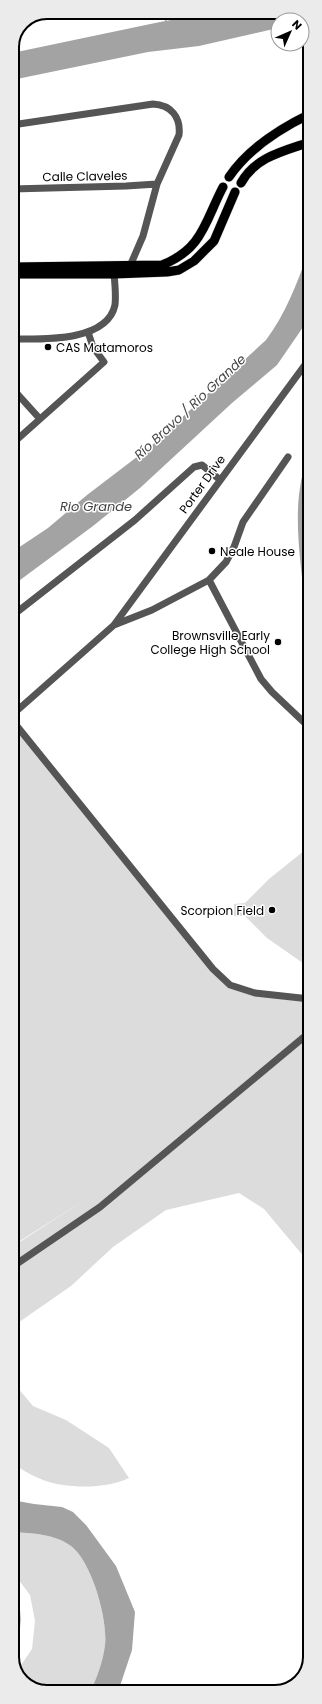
<svg xmlns="http://www.w3.org/2000/svg" width="322" height="1704" viewBox="0 0 322 1704" font-family="Poppins,sans-serif">
	<style>
		.green { fill: #dcdcdc }
		.water { fill: #a3a3a3 }
		.lines { fill: none; stroke-linecap: round; stroke-linejoin: round }
		.stream { stroke: #a3a3a3; stroke-width: 1.5 }
		.major-casing { stroke: #dbdbdb; stroke-width: 10 }
		.minor { stroke: #555; stroke-width: 7 }
		.major { stroke: #000; stroke-width: 9 }
		.poi-dot { fill: #000; stroke: #fff; stroke-width: 1.5 }
		.labels { text-anchor: middle; dominant-baseline: central; stroke-width: 3; stroke-linejoin: round; paint-order: stroke }
		.street-label { font-size: 12px; fill: #000; stroke: #fff }
		.poi-label { font-size: 12px; fill: #000; stroke: #fff; text-anchor: start }
		.water-label { font-size: 13px; font-style: italic; fill: #444; stroke: #fff }
		.rim { fill: none; stroke: #000; stroke-width: 2 }
	</style>
	<rect width="100%" height="100%" fill="#fff"/>
	<path class="green" d="M12,720L230,989L310,1002V1264L264,1209L239,1193L166,1210L113,1247L71,1286L12,1327V1247L86,1199L12,1246Z
		M310,846V968L267,938L245,916H234V904L245,903L269,879Z
		M12,1381L33,1406L66,1420L109,1448L129,1478C107,1489 66,1489 43,1480C32,1476 22,1469 12,1464Z
		M12,1532C32,1533 55,1534 71,1546C92,1562 108,1620 105,1645C103,1661 97,1678 90,1692H43L23,1682L17,1671L32,1649L35,1621L30,1595L12,1571Z"/>
	<path class="water" d="M216,12H279L295,20H278V28L199,46L148,52L12,80V53L160,22Z
		M310,248V317L277,365L232,403L140,488L93,526L12,586V552L48,528L87,495L150,447L266,340C287,312 298,280 310,248Z
		M310,452V619C304,603 303,585 301,568C297,529 294,489 310,452Z
		M12,1500L34,1504L62,1507L73,1512L86,1525L116,1566L135,1612L132,1650L118,1692H90C97,1678 103,1661 105,1645C108,1620 92,1562 71,1546C55,1534 32,1533 12,1532Z"/>
	<g class="lines">
		<path class="stream" d="M165,12L166,22"/>
		<g class="major-casing">
			<path id="major" d="M229,177C248,149 279,129 310,114
				M241,183C255,157 284,151 310,142
				M12,267L162,265C203,249 205,221 223,187
				M12,274H114L167,272L179,270L194,261L214,241L235,192"/>
		</g>
		<path class="minor" d="M12,125L153,104C171,105 181,117 179,135L157,184L143,236L130,266
			M12,189L126,186L157,184
			M12,339C39,339 107,343 115,305C116,296 115,284 114,274
			M12,388L40,419
			M12,444L104,362L93,347L88,332
			M288,457L243,522L234,547L226,562L209,580L261,679L272,692L310,728
			M12,616L135,520L194,467L202,465L219,479
			M114,625L310,358
			M12,715L114,625L152,610L209,580
			M12,720L213,969L230,985L255,993L310,999
			M12,1267L100,1207L310,1032
			M12,1589C19,1608 18,1632 12,1651"/>
		<use href="#major" class="major"/>
	</g>
	<g class="poi-dot">
		<circle cx="48" cy="347" r="4"/>
		<circle cx="212" cy="551" r="4"/>
		<circle cx="278" cy="642" r="4"/>
		<circle cx="272" cy="910" r="4"/>
	</g>
	<g class="labels">
		<g class="street-label">
			<text transform="translate(85 176) rotate(-1)">Calle Claveles</text>
			<text transform="translate(202 484) rotate(-54)">Porter Drive</text>
		</g>
		<g class="poi-label">
			<text x="56" y="347">CAS Matamoros</text>
			<text x="220" y="551">Neale House</text>
			<text x="270" y="635" text-anchor="end">Brownsville Early<tspan x="270" dy="14">College High School</tspan></text>
			<text x="264" y="910" text-anchor="end">Scorpion Field</text>
		</g>
		<g class="water-label">
			<text transform="translate(190 407) rotate(-43)">Río Bravo / Rio Grande</text>
			<text x="96" y="506">Rio Grande</text>
		</g>
	</g>
	<path d="M0 0H322V1704H0ZM47 19H275A28 28 0 0 1 303 47V1657A28 28 0 0 1 275 1685H47A28 28 0 0 1 19 1657V47A28 28 0 0 1 47 19Z" fill="#ebebeb" fill-rule="evenodd"/>
	<path class="rim" d="M47 19H275A28 28 0 0 1 303 47V1657A28 28 0 0 1 275 1685H47A28 28 0 0 1 19 1657V47A28 28 0 0 1 47 19Z"/>
	<g transform="translate(290 32) rotate(45)"><circle r="19" fill="#ffffff" stroke="#999999"/>
	<path d="M0-3L7 15L0 10L-7 15Z" fill="#000000"/>
	<text y="-6" font-size="11" font-weight="bold" text-anchor="middle" fill="#000000">N</text>
	</g>
</svg>
